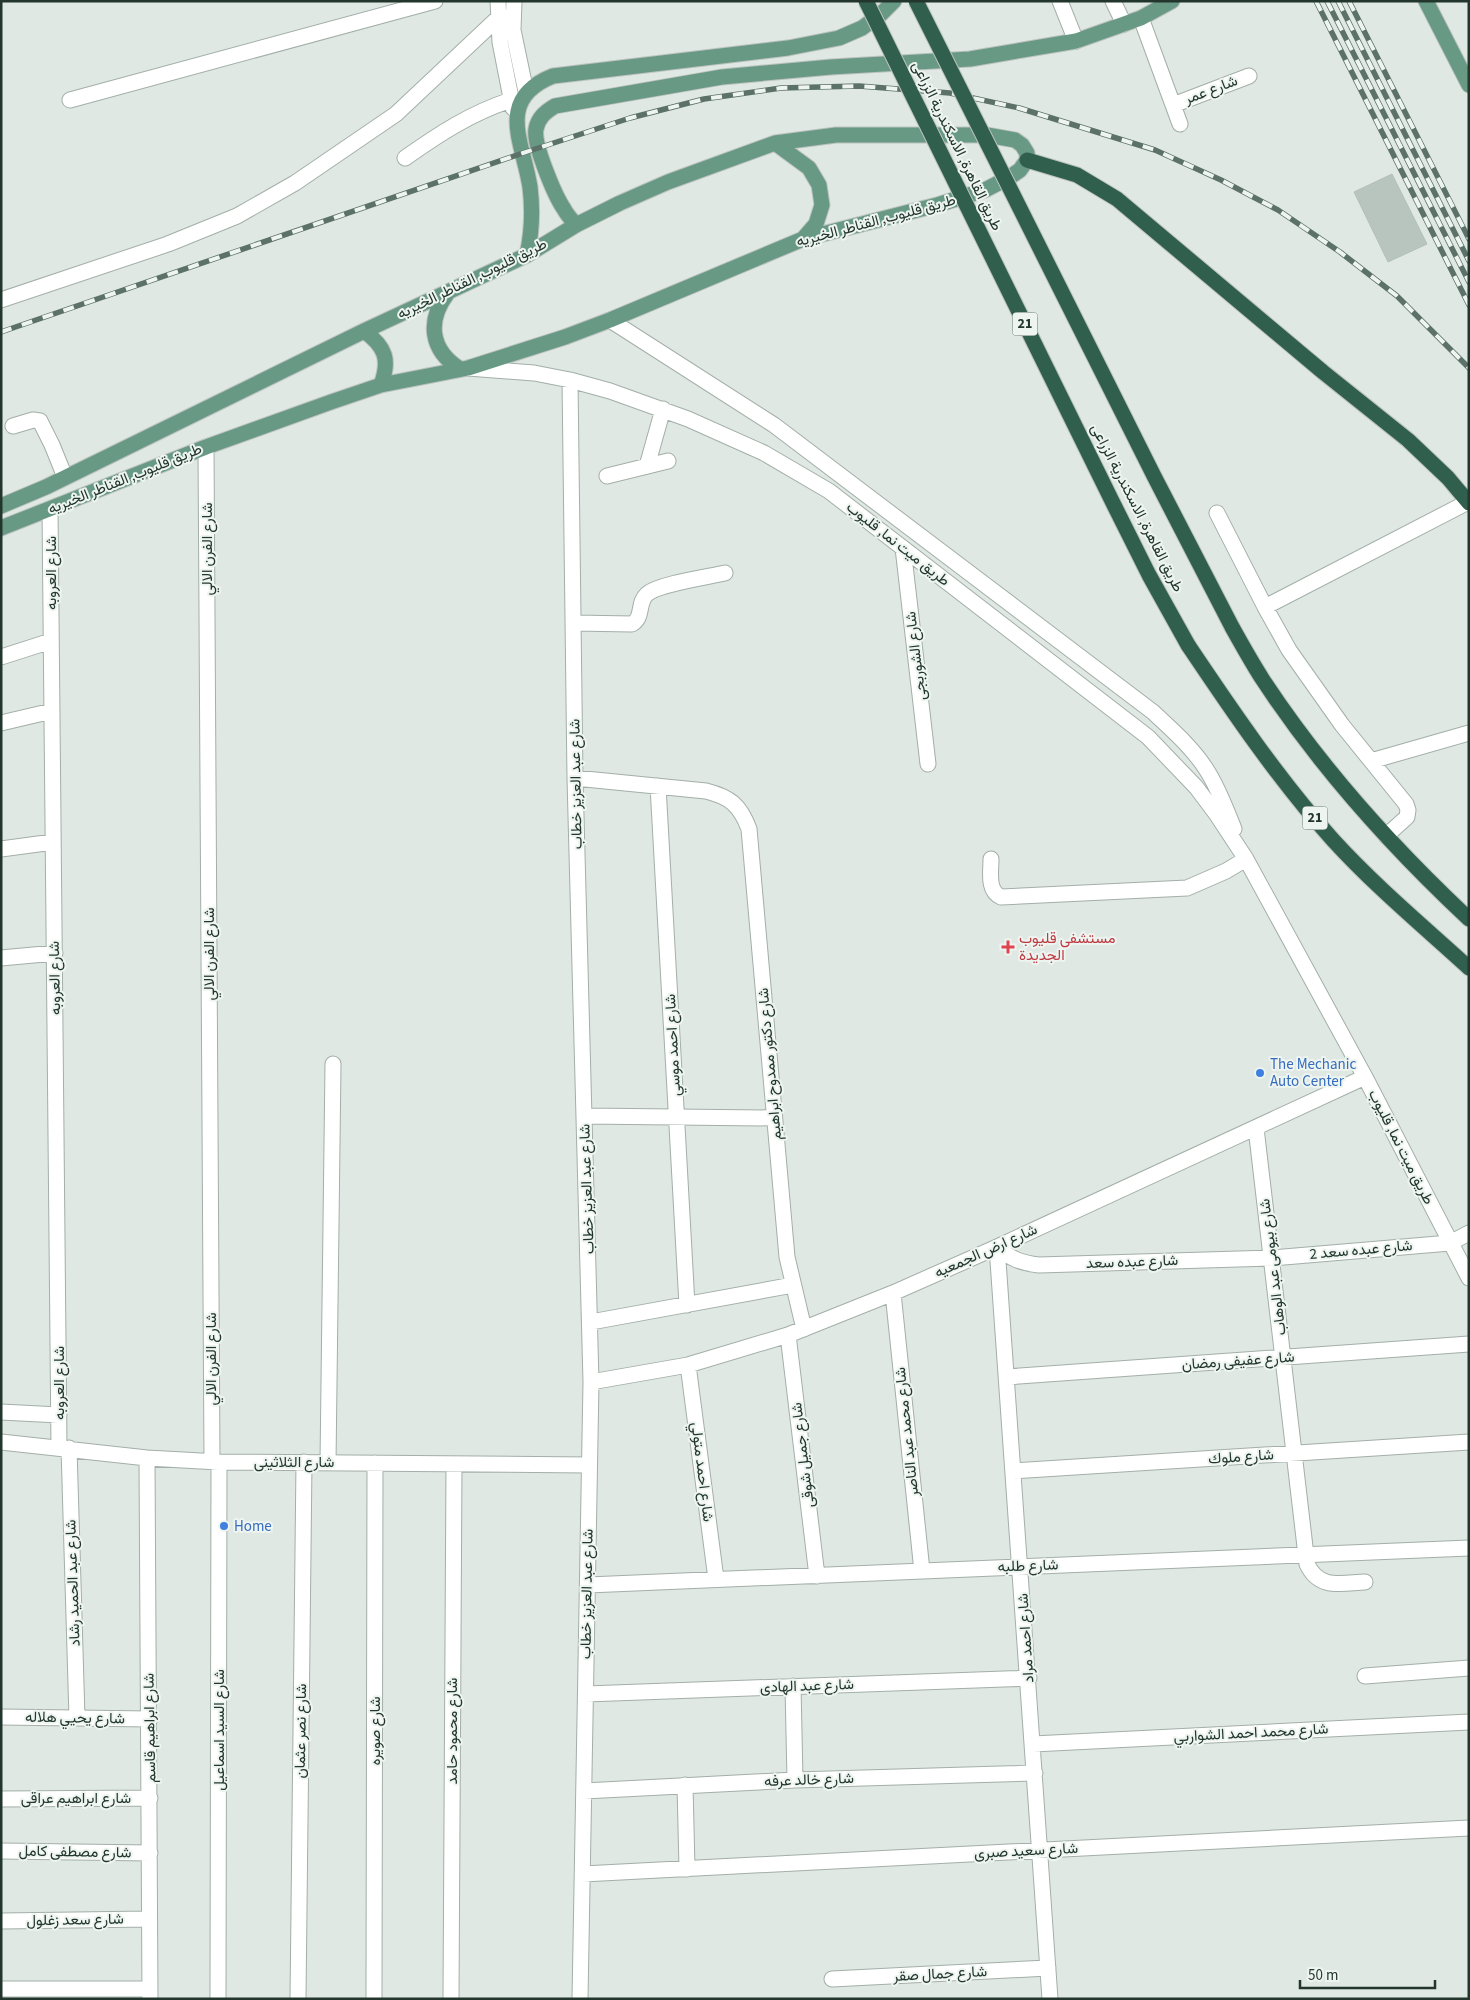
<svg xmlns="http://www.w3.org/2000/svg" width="1470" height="2000" viewBox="0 0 1470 2000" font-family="'Source Sans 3',Vazirmatn,sans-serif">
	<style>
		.building { fill: #b7c5be; stroke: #b2c1b8 }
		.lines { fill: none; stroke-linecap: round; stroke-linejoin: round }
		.minor-casing { stroke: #a3afa8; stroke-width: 17 }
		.major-casing { stroke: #bdc3c0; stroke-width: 17 }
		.highway-casing { stroke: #bdc3c0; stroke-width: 17 }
		.minor { stroke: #fff; stroke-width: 15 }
		.major { stroke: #689985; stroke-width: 15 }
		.highway { stroke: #315f4e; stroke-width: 15 }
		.rail-casing { stroke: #5c7269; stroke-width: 5.5 }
		.rail { stroke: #eef5f1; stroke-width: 4; stroke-dasharray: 11; stroke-linecap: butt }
		.highway-bridge-casing { stroke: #bdc3c0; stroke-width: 17; stroke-linecap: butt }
		.highway-bridge { stroke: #315f4e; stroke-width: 15 }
		.health-dot { fill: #e0444e; stroke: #eef5f1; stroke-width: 2 }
		.shop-dot { fill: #3f7fe0; stroke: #eef5f1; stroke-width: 2 }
		.labels { text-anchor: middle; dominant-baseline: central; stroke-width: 4; stroke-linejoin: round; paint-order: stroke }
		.shield { fill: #eef5f1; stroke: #5f6f68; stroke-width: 1 }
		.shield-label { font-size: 14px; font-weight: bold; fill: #22362d }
		.street-label { font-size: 15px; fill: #22362d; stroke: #eef5f1 }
		.health-label { font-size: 15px; fill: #be3a42; stroke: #eef5f1; text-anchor: start }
		.shop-label { font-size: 15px; fill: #366cbe; stroke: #eef5f1; text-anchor: start }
	</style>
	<rect width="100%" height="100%" fill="#dfe8e2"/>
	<path class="building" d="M1392,174L1427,244L1388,262L1354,192Z"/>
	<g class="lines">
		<g class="minor-casing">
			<path id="minor" d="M498,1L500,42L513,108
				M514,1L513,30L526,92
				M1060,1L1076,41
				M1113,1L1124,24
				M1141,18L1180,124
				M70,100L435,1
				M1173,105L1249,76
				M405,158C439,134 471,113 511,100
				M1,300L168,244L237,216L295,183L396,114L498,18L513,16
				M610,320L774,425L1153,712C1172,730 1192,747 1206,769C1218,787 1226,809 1234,829
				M468,368L534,373L570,380L610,391L688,419L764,453L829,491L1148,737L1196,787L1217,815L1246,859L1365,1077L1469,1278
				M570,380L575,778L591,1382L580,1999
				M13,426L33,420L40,421L52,445L65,477
				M206,447L212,1461
				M647,466L663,409
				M607,476L668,461
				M50,509L59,1448
				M1217,513L1265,607L1289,650L1342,725L1406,804L1408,810L1407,817L1386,836
				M903,548L928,764
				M1265,607L1468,502
				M574,623L632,624C644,617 637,603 647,594C658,584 708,577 725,573
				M1,657L51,641
				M1,723L52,711
				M1371,761L1469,733
				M575,778L706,791C730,797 740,805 749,829L787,1257L804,1329
				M658,786L687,1305
				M1,849L53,842
				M991,859C991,872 987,891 1001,897L1187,888L1226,871L1246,859
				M1,958L55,953
				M585,1116L774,1118
				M1256,1128L1307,1564C1319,1590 1341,1583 1365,1582
				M997,1247L1050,1999
				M997,1247C1011,1259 1021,1263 1039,1265L1272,1258L1450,1243L1469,1233
				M893,1293L922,1571
				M591,1322L793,1285
				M788,1335L817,1576
				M688,1365L716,1579
				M1006,1377L1469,1344
				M591,1382L688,1365L788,1335L893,1293L997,1247L1365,1077
				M1,1412L59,1415
				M1,1442L147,1458L219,1462L589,1465
				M69,1448L77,1718
				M147,1458L150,1999
				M328,1463L333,1064
				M1013,1471L1469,1442
				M588,1585L1469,1548
				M1365,1676L1469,1668
				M793,1686L795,1780
				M586,1694L1029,1678
				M1,1717L150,1719
				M1033,1744L1469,1722
				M685,1785L687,1869
				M584,1791L795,1780L1035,1773
				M1,1799L150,1798
				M1,1851L150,1853
				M583,1874L1469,1828
				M1,1921L149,1919
				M832,1979L1048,1968
				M1,1989H150
				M218,1999L219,1462
				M298,1999L304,1462
				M374,1999L375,1463
				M451,1999L454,1464"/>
		</g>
		<g class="major-casing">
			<path id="major" d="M1426,1L1469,85
				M775,143L809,168L819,185L822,205L816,224L803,239
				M576,225C572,220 567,215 564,209C555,196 533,144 536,129C538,118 545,112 555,106L722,77L831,67L970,59L1076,41L1141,18L1172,1
				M527,255C532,232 533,211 530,187C523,142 495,99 553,76L788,48L839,38L862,28L881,14L894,1
				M447,294C427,321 430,350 460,369
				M364,331C386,347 390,360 381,385
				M1,506L46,487L364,331L527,255L576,225L620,203L668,182L775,143L836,135H987L1015,140L1022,145L1027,153V160L1020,170L1010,177L985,190L937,205L803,239L610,320L565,337L468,368L381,385L331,402L206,447L1,528"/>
		</g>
		<g class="highway-casing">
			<path id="highway" d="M1027,160L1077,175L1117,199L1323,372L1408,440L1448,478L1469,503
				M1232,627C1242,645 1252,663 1263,680C1321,768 1392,847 1469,919
				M1188,645C1233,712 1279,780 1333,840C1375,886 1423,926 1469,968"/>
		</g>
		<use href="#minor" class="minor"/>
		<use href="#major" class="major"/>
		<use href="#highway" class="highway"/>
		<g class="rail-casing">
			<path id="rail" d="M1316,1L1469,305
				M1327,1L1469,282
				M1338,1L1469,261
				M1349,1L1469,239
				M1,332L523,153L630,118L704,99L781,88L859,86L950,93L1019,108L1155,150L1221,180L1278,210L1340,252L1397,296L1469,368"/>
		</g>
		<use href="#rail" class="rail"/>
		<g class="highway-bridge-casing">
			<path id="highway-bridge" d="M866,1L1112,501L1149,575L1188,645
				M916,1L1154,476L1232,627"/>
		</g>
		<use href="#highway-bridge" class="highway-bridge"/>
	</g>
	<path class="health-dot" d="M1005.5 939.5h5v5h5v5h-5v5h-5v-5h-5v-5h5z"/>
	<g class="shop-dot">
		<circle cx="1260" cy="1073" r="5"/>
		<circle cx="224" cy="1526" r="5"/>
	</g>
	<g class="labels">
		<g class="shield">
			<rect x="1012.5" y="312.5" width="25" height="23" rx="4"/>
			<rect x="1302.5" y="806.5" width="25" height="23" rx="4"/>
		</g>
		<g class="shield-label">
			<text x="1025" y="324">21</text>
			<text x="1315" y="818">21</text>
		</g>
		<g class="street-label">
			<text transform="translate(1211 90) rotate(-21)">شارع عمر</text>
			<text transform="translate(957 146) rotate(64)">طريق القاهرة, الاسكندرية الزراعى</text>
			<text transform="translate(876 221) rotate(-15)">طريق قليوب, القناطر الخيريه</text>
			<text transform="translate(472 279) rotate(-26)">طريق قليوب, القناطر الخيريه</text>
			<text transform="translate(125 479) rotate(-22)">طريق قليوب, القناطر الخيريه</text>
			<text transform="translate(1137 508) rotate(63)">طريق القاهرة, الاسكندرية الزراعى</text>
			<text transform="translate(898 544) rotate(38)">طريق ميت نما, قليوب</text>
			<text transform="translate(207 549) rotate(-90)">شارع الفرن الالي</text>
			<text transform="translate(51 573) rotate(-90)">شارع العروبه</text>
			<text transform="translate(916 656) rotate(-97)">شارع الشوربجى</text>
			<text transform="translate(576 784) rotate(-91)">شارع عبد العزيز خطاب</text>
			<text transform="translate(209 954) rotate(-90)">شارع الفرن الالي</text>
			<text transform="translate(55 978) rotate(-91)">شارع العروبه</text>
			<text transform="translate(673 1045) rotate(-93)">شارع احمد موسي</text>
			<text transform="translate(770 1064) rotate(-95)">شارع دكتور ممدوح ابراهيم</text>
			<text transform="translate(1401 1147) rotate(63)">طريق ميت نما, قليوب</text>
			<text transform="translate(587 1189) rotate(-92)">شارع عبد العزيز خطاب</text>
			<text transform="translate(1361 1250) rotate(-5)">شارع عبده سعد 2</text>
			<text transform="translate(986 1251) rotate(-24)">شارع ارض الجمعيه</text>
			<text transform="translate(1132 1262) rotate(-2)">شارع عبده سعد</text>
			<text transform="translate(1273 1267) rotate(-97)">شارع بيومى عبد الوهاب</text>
			<text transform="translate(211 1359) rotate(-90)">شارع الفرن الالي</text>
			<text transform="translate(1238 1361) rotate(-4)">شارع عفيفى رمضان</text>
			<text transform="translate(59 1383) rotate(-90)">شارع العروبه</text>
			<text transform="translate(907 1432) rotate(-96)">شارع محمد عبد الناصر</text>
			<text transform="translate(803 1455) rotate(-97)">شارع جميل شوقى</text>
			<text transform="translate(1241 1457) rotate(-4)">شارع ملوك</text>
			<text x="294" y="1462">شارع الثلاثينى</text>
			<text transform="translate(702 1472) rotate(83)">شارع احمد متولي</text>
			<text transform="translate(1028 1566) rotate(-2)">شارع طلبه</text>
			<text transform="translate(73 1583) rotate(-92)">شارع عبد الحميد رشاد</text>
			<text transform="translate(587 1594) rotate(-89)">شارع عبد العزيز خطاب</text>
			<text transform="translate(1026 1638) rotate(-94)">شارع احمد مراد</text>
			<text transform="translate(807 1686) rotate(-2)">شارع عبد الهادى</text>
			<text transform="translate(75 1718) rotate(1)">شارع يحيي هلاله</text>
			<text transform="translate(150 1728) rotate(-91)">شارع ابراهيم قاسم</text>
			<text transform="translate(219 1730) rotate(-90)">شارع السيد اسماعيل</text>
			<text transform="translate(301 1731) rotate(-89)">شارع نصر عثمان</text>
			<text transform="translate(375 1731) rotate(-90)">شارع صويره</text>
			<text transform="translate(452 1731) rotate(-90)">شارع محمود حامد</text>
			<text transform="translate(1251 1733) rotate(-3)">شارع محمد احمد الشواربي</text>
			<text transform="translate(809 1780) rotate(-2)">شارع خالد عرفه</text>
			<text x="76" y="1798">شارع ابراهيم عراقى</text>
			<text transform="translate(1026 1851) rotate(-3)">شارع سعيد صبرى</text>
			<text transform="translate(75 1852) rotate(1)">شارع مصطفى كامل</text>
			<text transform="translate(75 1920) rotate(-1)">شارع سعد زغلول</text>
			<text transform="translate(940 1974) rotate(-3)">شارع جمال صقر</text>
		</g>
		<g class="health-label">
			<text x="1019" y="938">مستشفى قليوب<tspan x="1019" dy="17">الجديدة</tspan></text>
		</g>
		<g class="shop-label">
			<text x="1270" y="1064">The Mechanic<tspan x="1270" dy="17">Auto Center</tspan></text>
			<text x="234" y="1526">Home</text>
		</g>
	</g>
	<rect width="1470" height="2000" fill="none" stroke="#22362d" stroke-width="5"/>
	<path d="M1300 1980v8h135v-8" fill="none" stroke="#22362d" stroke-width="2.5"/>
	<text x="1308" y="1980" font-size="15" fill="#22362d" stroke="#eef5f1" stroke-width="4" paint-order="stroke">50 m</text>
</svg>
